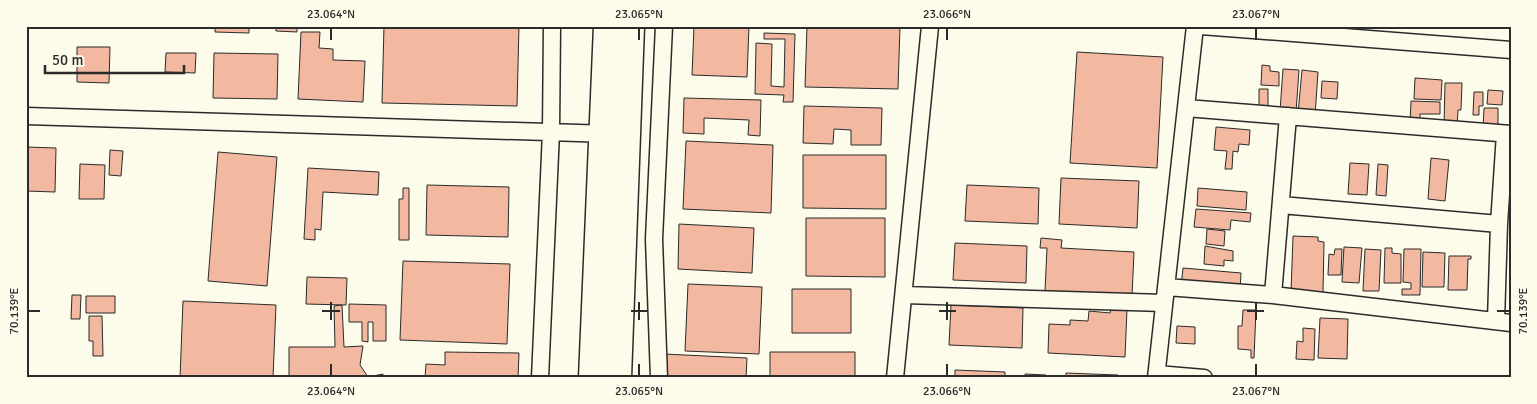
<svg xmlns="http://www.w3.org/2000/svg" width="1537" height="404" viewBox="0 0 1537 404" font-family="Signika,sans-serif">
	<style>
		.building { fill: #f2b8a0; stroke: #2b2b2b }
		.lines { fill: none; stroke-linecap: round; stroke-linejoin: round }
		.street-casing { stroke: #2b2b2b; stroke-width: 19 }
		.primary-casing { stroke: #2b2b2b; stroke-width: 29 }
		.street { stroke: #fdfbea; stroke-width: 16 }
		.primary { stroke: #fdfbea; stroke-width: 26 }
		.ticks { fill: none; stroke: #2b2b2b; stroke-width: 2 }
		.neatline { fill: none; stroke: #2b2b2b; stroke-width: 2 }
		.ticks-label { font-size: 12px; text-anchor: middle; fill: #2b2b2b }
	</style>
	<rect width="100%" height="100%" fill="#fdfbea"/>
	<path class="building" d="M215,26H249V33L215,32Z
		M276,26H297V32L276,31Z
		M384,26H519L517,106L382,103Z
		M694,26H749L747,77L692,75Z
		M807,26H900L898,89L805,87Z
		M301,32H320L319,48L333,49V60L365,61L363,102L298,99Z
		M764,33L795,34L793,102H783L784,95L755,94L756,43L772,44L771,86L784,87L785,39H764Z
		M77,47H110L109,83L77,82Z
		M1077,52L1163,57L1157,168L1070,163Z
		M166,53H196L195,73L165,72Z
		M214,53L278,54L277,99L213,98Z
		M1262,65L1270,66V71L1279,72V86L1261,85Z
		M1283,69L1299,70L1296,112L1280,111Z
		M1302,70L1318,72L1315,116L1298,114Z
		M1415,78L1442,80L1441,100L1414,99Z
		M1322,81L1338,82L1337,99L1321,98Z
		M1445,83H1462L1461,110H1458L1457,127L1444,126Z
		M1259,89H1268V110H1259Z
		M1488,90L1503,91L1502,105L1487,104Z
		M1474,92H1483V106H1479V115H1473Z
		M684,98L761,100L760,136L748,135L749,120L704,118V134L683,133Z
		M1411,101L1440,102V114H1420V124L1410,123Z
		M804,106L882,108L881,145H851V130L834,129L833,144L803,143Z
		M1484,108H1498V129L1483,128Z
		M1216,127L1250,130L1249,145L1239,144L1238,152L1233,151L1232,169H1225L1227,151L1214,150Z
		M686,141L773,145L771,213L683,209Z
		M26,147L56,148L55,192L26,191Z
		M110,150L123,151L121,176L109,175Z
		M218,152L277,157L267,286L208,281Z
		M803,155H886V209L803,208Z
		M1431,158L1449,160L1445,201L1428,199Z
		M1350,163L1369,164L1367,195L1348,194Z
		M80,164L105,165L104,199H79Z
		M1378,164L1388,165L1386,196L1376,195Z
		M308,168L379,172L378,195L323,192L321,230L315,229V240L304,239Z
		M1061,178L1139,181L1137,228L1059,224Z
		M427,185L509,187L508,237L426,235Z
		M967,185L1039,188L1038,224L965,221Z
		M403,188H409V240H399V199H403Z
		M1198,188L1247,192L1246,210L1197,206Z
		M1196,209L1251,213L1250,222L1231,220L1230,230L1194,227Z
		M806,218H885V277L806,276Z
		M679,224L754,228L752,273L678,269Z
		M1207,229L1225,231L1224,246L1206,244Z
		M1293,236L1318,237V241L1324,242L1323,293L1291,292Z
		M1041,238L1062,240L1061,248L1134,252L1132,296L1045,291L1047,248H1040Z
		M955,243L1027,246L1026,283L953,280Z
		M1205,246L1233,251V261L1224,260V266L1204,264Z
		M1344,247L1362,248L1359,283L1342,282Z
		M1385,248H1392V253L1401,254V283H1384Z
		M1335,249H1342L1341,275H1328L1329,254L1334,255Z
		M1365,249L1381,250L1379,291H1363Z
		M1404,249H1421L1420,295H1402V289H1411V283L1403,282Z
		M1423,252L1445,253L1444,287H1422Z
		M1449,256H1471V259H1468L1467,290H1448Z
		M403,261L510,264L507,344L400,340Z
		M1183,268L1241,273L1240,291L1181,287Z
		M307,277L347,278L346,305L306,304Z
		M688,284L762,287L759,354L685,351Z
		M792,289H851V333H792Z
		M72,295H81L80,319H71Z
		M86,296H115V313H86Z
		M183,301L276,305L273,378H180Z
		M349,304L386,305V341H373V322H368V342L362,341V322H349Z
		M342,305L344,347L363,346L360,365L368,377L383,374V378H289V347H335L334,306Z
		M951,305L1023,308L1022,348L949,345Z
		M1111,308L1127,309L1125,357L1048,353L1049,324L1070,325V320L1088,321L1089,311L1110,313Z
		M1243,310H1256L1254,358H1251V350L1238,349V326H1242Z
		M89,316H102L103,356H93V341H89Z
		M1320,318L1348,319L1347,359L1318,358Z
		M1177,326L1195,327V344L1176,343Z
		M1303,328L1315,329L1314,360L1296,359L1297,341L1303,342Z
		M445,352L519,353L518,378H425L426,364L445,365Z
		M770,352H855V378H770Z
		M664,354L747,358L746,378H663Z
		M955,370L1005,372V378H955Z
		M1066,373L1118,375V378H1066Z
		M1025,374L1046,375V378H1025Z"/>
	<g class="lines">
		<g class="street-casing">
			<path id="street" d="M1201,26L1511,50
				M1186,108L1511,134
				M26,116L610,134
				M1281,205L1499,224
				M1166,287L1273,295L1511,323
				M904,295L1164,303
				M1273,295L1288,116
				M1496,321L1499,224L1505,134
				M1157,374L1204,378
				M540,378L551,132L552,26
				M659,378L654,239L664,26
				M895,378L930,26
				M1156,378L1195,26"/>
		</g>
		<g class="primary-casing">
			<path id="primary" d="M592,378L607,26
				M618,378L631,26"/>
		</g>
		<use href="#street" class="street"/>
		<use href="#primary" class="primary"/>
	</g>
	<path class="ticks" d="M331,28V40M639,28V40M947,28V40M1256,28V40M331,302V320M639,302V320M947,302V320M1256,302V320M28,311H40M322,311H340M631,311H648M939,311H956M1247,311H1264M1497,311H1510M331,364V376M639,364V376M947,364V376M1256,364V376"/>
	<rect width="1537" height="404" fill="none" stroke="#fdfbea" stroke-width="55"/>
	<path d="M45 65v8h139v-8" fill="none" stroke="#2b2b2b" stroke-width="2.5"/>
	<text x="52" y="65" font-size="15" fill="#2b2b2b" stroke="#fdfbea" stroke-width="4" paint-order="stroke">50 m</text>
	<rect x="28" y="28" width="1482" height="348" class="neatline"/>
	<g class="ticks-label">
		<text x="331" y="18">23.064°N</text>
		<text x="639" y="18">23.065°N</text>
		<text x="947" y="18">23.066°N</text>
		<text x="1256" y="18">23.067°N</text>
		<text transform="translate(1523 311) rotate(-90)" y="4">70.139°E</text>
		<text transform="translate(14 311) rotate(-90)" y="4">70.139°E</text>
		<text x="331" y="395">23.064°N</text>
		<text x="639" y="395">23.065°N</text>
		<text x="947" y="395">23.066°N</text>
		<text x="1256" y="395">23.067°N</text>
	</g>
</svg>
